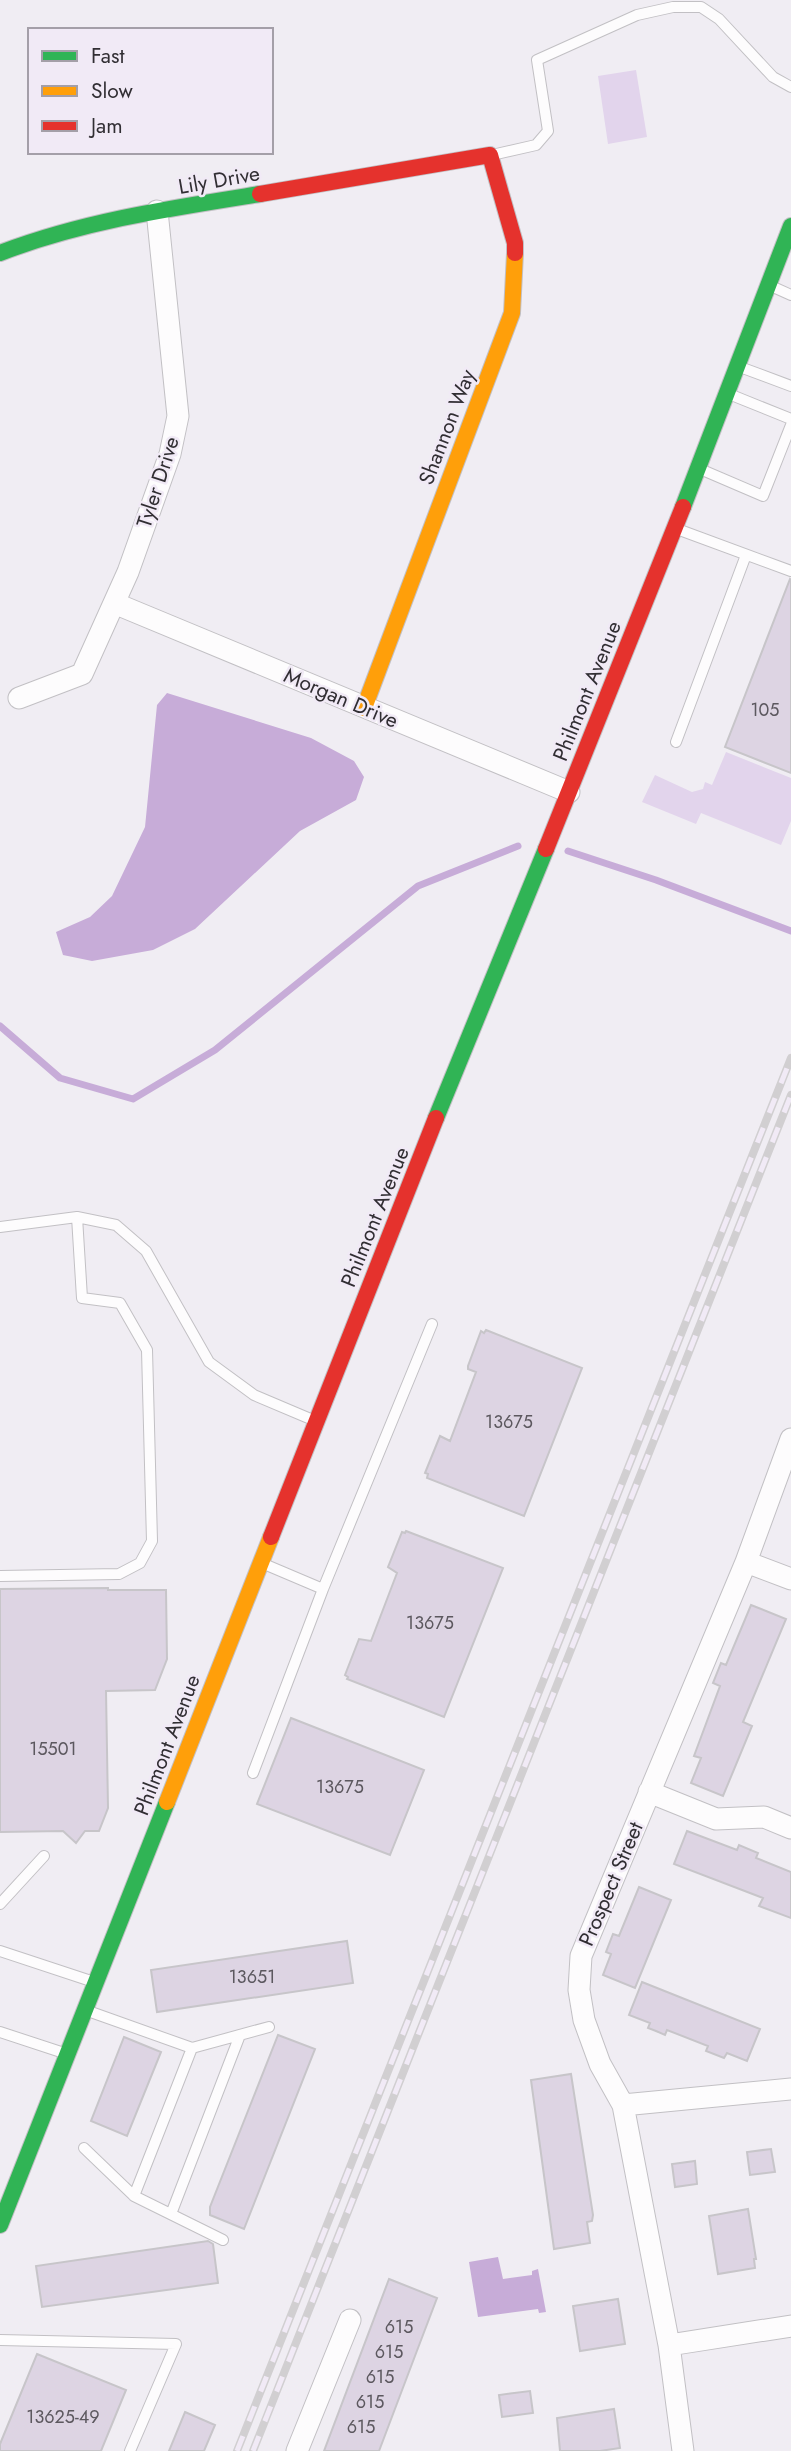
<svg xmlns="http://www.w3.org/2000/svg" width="791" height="2451" viewBox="0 0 791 2451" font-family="Jost,sans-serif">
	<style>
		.green { fill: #e2d4ec }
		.water { fill: #c7acd8 }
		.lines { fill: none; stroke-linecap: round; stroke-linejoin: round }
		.stream { stroke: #c7acd8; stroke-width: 7 }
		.building { fill: #ddd4e3; stroke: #c7c5c9; stroke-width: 2 }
		.lane-casing { stroke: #c2c0c4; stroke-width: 12 }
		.street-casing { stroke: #c2c0c4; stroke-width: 23 }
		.fast-casing { stroke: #c2c0c4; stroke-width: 18 }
		.slow-casing { stroke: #c2c0c4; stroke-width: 18 }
		.jam-casing { stroke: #c2c0c4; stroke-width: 18 }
		.lane { stroke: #fdfcfd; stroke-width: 10 }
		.street { stroke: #fdfcfd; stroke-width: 21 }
		.fast { stroke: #30b455; stroke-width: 16 }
		.slow { stroke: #ff9f0a; stroke-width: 16 }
		.jam { stroke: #e5322d; stroke-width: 16 }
		.rail-casing { stroke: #d1cfd1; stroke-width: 8 }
		.rail { stroke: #f1eaf6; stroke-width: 5; stroke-dasharray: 16; stroke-linecap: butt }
		.labels { text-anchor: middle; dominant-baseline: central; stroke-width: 5; stroke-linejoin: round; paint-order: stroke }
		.number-label { font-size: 18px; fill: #5c585f }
		.street-label { font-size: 21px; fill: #312e33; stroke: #f1eaf6 }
	</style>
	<rect width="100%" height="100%" fill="#f0edf3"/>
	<path class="green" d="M636,70L647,137L608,144L598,76Z
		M726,752L791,778V821L781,845L701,813L696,824L642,802L655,775L692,792L703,789L705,782L712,785Z"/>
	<path class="water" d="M167,693L311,738L354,761L364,777L356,800L300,831L195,929L153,950L92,961L63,955L56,932L90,917L112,896L145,827L157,705Z
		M498,2257L503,2279L532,2275V2271L538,2269L546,2312L539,2313L538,2309L478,2317L469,2262Z"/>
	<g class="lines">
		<path class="stream" d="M568,851L656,880L791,931
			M0,1026L60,1078L133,1099L215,1050L418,886L518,846"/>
	</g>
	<path class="building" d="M790,579L791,580V773L725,747Z
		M486,1330L582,1368L524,1516L427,1478L428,1474L425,1473L440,1436L450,1441L476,1372L468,1369V1366L481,1331L484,1333Z
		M406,1531L503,1568L444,1717L347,1679L348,1677L345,1675L359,1639L371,1641L397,1573L388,1567L402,1532L405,1533Z
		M108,1588V1590H166L167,1659L155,1690L106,1691L108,1808L99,1831H85L76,1843L63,1831L0,1832V1589Z
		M751,1605L786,1619L743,1722L752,1726L723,1796L691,1783L701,1758L694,1756L720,1686L713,1683L721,1663L726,1665Z
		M291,1718L424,1770L390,1855L257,1804Z
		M687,1831L737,1850L739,1845L758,1853L756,1858L791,1872V1918L759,1906L763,1898L674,1864Z
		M639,1887L671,1900L635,1988L603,1975L611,1954L606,1952L613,1934L619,1936Z
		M347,1941L353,1983L157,2012L151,1970Z
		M642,1982L760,2029L747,2061L727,2053L724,2058L706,2051L708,2046L667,2030L665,2035L656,2031L648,2028L650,2023L629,2015Z
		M278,2035L315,2049L244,2229L210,2215V2207Z
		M124,2037L161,2052L127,2136L91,2121Z
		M571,2074L593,2215L592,2221L587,2222L590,2243L554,2249L531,2080Z
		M771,2149L775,2172L750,2175L747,2152Z
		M695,2161L697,2184L675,2187L672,2164Z
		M748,2209L756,2259H754L755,2268L718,2274L709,2216Z
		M208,2241L213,2244L218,2283L42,2307L36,2266Z
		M389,2279L437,2298L418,2348L379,2451H324Z
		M618,2299L625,2344L580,2351L573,2306Z
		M37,2354L126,2390L101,2451H0V2444Z
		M530,2391L533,2413L502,2417L499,2395Z
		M614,2409L620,2448L600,2451H560L557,2418Z
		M185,2412L215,2425L204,2451H169Z"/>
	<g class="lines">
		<g class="lane-casing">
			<path id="lane" d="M492,155L536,145L548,131L537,60L637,15L673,7H701L719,19L773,77L791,87
				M771,286L791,295
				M740,367L791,386
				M729,394L791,419
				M700,469L763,496L791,425
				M677,529L791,571
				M676,742L746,555
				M77,1217L116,1225L146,1251L209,1362L254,1395L313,1420
				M0,1227L77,1217L82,1298L120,1303L147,1350L152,1541L140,1563L119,1574L0,1576
				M264,1564L323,1589L432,1324
				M253,1773L323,1589
				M0,1904L44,1856
				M0,1951L94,1982
				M88,2011L192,2048L269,2027
				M0,2032L64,2053
				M192,2048L134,2196L223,2240
				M84,2148L134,2196
				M171,2214L240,2035
				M0,2340L176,2344L130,2451"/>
		</g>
		<g class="street-casing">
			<path id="street" d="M114,603L569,792
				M19,698L82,674L128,572L170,454L178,416L157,211
				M746,1562L791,1579
				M649,1792L716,1819L764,1817L791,1828
				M623,2105L791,2089
				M669,2345L791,2326
				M297,2451L350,2320
				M683,2451L669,2345L623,2105L600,2064L584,2020L579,1990L581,1956L746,1562L791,1439"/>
		</g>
		<g class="fast-casing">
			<path id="fast" d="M0,253C83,221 172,208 260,194
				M683,507L791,226
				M436,1118L546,849
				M0,2225L167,1802"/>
		</g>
		<g class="slow-casing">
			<path id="slow" d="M364,708L512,313L515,253
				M167,1802L271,1537"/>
		</g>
		<g class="jam-casing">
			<path id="jam" d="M260,194L490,155L515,243V253
				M546,849L683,507
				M271,1537L436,1118"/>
		</g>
		<use href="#lane" class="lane"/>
		<use href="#street" class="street"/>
		<use href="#fast" class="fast"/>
		<use href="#slow" class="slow"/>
		<use href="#jam" class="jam"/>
		<g class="rail-casing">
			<path id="rail" d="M237,2451L791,1058
				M253,2451L791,1095"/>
		</g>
		<use href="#rail" class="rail"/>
	</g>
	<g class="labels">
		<g class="number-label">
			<text x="765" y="710">105</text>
			<text x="509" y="1422">13675</text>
			<text x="430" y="1623">13675</text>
			<text x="53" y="1749">15501</text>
			<text x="340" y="1787">13675</text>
			<text x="252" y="1977">13651</text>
			<text x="399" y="2327">615</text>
			<text x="389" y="2352">615</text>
			<text x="380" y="2377">615</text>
			<text x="370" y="2402">615</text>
			<text x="63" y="2417">13625-49</text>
			<text x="361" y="2427">615</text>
		</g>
		<g class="street-label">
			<text transform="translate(219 180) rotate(-10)">Lily Drive</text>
			<text transform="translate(447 427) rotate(-69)">Shannon Way</text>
			<text transform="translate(158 482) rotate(-72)">Tyler Drive</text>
			<text transform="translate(587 691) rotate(-68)">Philmont Avenue</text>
			<text transform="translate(341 698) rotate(23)">Morgan Drive</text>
			<text transform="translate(375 1217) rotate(-68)">Philmont Avenue</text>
			<text transform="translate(167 1745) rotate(-69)">Philmont Avenue</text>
			<text transform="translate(611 1884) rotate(-67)">Prospect Street</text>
		</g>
	</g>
	<rect x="28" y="28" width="245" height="126" fill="#f1eaf6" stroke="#a49fa8" stroke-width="2"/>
	<rect x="42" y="51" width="35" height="10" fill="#30b455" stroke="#a49fa8" stroke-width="2"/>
	<text x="91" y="63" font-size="21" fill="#312e33">Fast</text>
	<rect x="42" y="86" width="35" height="10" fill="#ff9f0a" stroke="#a49fa8" stroke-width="2"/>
	<text x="91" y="98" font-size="21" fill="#312e33">Slow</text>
	<rect x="42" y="121" width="35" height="10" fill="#e5322d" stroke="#a49fa8" stroke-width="2"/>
	<text x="91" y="133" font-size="21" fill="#312e33">Jam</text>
</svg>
